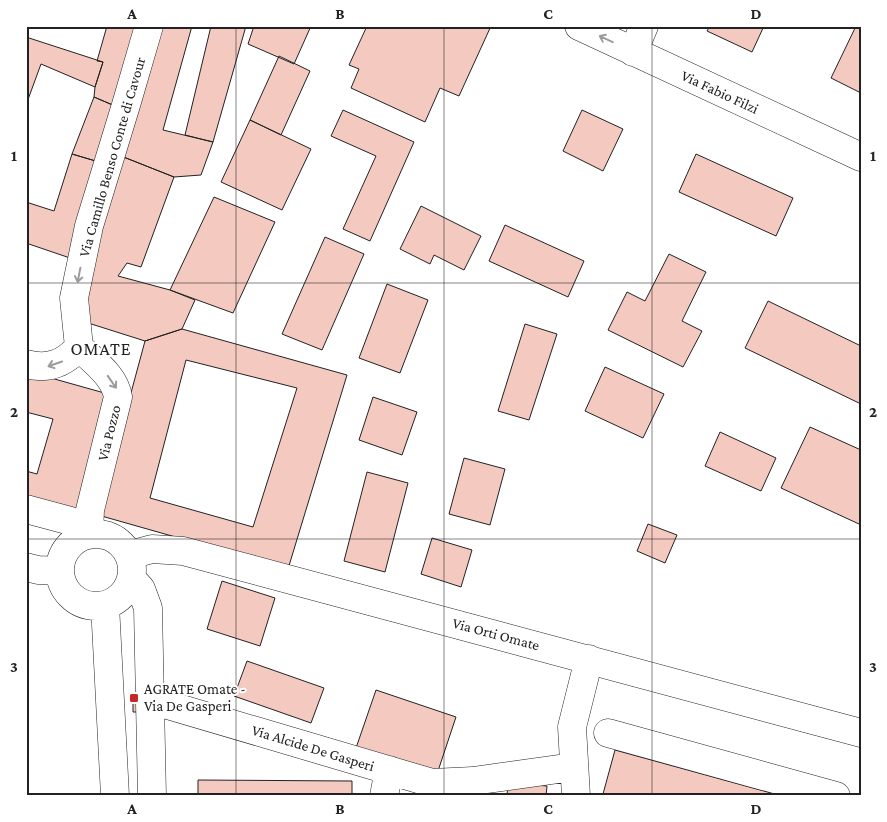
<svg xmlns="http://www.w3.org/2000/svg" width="887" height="822" viewBox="0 0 887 822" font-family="'Crimson Pro',serif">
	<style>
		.building { fill: #f3c9c0; stroke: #222; fill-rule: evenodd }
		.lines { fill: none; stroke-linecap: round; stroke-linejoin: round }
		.minor-casing { stroke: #222; stroke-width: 29 }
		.minor { stroke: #fff; stroke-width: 28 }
		.oneway { stroke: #9c9c9c }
		.grid { fill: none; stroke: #222; stroke-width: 1; stroke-opacity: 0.55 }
		.poi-dot { fill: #c62828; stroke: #fff; stroke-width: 2 }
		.labels { text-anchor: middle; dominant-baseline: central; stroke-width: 4; stroke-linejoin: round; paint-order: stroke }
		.street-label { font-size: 15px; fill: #222; stroke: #fff }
		.poi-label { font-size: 15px; fill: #222; stroke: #fff; text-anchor: start }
		.quarter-label { font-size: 18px; letter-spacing: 1px; fill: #222; stroke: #fff }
		.neatline { fill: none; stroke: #222; stroke-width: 2 }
		.grid-label { font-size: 16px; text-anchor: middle; font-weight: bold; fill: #222 }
	</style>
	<rect width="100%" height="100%" fill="#fff"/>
	<path class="building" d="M107,26H137L115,106L94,97L95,87L103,62L97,61Z
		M160,26H192L163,130L213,142L201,175L174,177L121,156Z
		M211,26H246L213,142L185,135Z
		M254,26H311L294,64L248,44Z
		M367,26H491L459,96L440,88L425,122L351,88L359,69L349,65Z
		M710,26H764L752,52L707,31Z
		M856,26L861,27V93L831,78Z
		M26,37L103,62L95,87L41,64L26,105Z
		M279,56L310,71L281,135L250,120Z
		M94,97L115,106L99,162L72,154Z
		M343,110L414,142L370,241L343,229L376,156L331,136Z
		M582,110L623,129L603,171L563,151Z
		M250,120L311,149L282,210L221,182Z
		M72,154L99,162L70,258L26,243V202L54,211Z
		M696,154L793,198L776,236L679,192Z
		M121,156L174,177L141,267L127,263L118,276L170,290L195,300L182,329L145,341L85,322L92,252Z
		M214,197L275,222L233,313L170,290Z
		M421,206L481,236L464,270L434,255L430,264L400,249Z
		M505,225L584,261L568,297L489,261Z
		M325,237L364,254L322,350L282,334Z
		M669,254L706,272L682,321L702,331L683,367L608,330L627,292L645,301Z
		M387,284L428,300L400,373L359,358Z
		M768,301L861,346V404L745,348Z
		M525,324L557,334L529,420L498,411Z
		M182,329L347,375L288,569L98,515L145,341ZM186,360L297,388L253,527L150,498Z
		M605,367L664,394L643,438L585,411Z
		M26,371L108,394L76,511L26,497V471L37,474L53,419L26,412Z
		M373,397L417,412L402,455L359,440Z
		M810,427L861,450V520L859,524L781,488Z
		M720,432L776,458L761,491L705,466Z
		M464,458L505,469L490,525L449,514Z
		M367,472L408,483L385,572L344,561Z
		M648,524L677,535L665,563L637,551Z
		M432,538L472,550L461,587L421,574Z
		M222,581L275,598L260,646L207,629Z
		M247,661L324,688L311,723L234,696Z
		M376,690L456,717L437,774L356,748Z
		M133,700H137V712H133Z
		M615,750L782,796H609L603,794Z
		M198,780L352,781V796H198Z
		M508,783L547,786L546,796H507Z"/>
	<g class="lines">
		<g class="minor-casing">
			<path id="minor" d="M579,26L861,157
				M633,52L644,26
				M79,347L74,298L89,226L126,105L149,26
				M79,347C93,361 115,376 118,397L90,510L89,534
				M26,364C48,370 64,364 79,347
				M26,509L78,523H90
				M60 570a36 36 0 1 1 72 0a36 36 0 1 1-72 0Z
				M130,555L152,549L183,551L861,733
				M26,567L38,570L60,571
				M132,579L141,589L148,608L152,796
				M105,605L115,796
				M151,700L432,783L473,781L573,767
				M608,733L836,796
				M384,796L389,770
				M576,796L572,727L589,659"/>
		</g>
		<use href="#minor" class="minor"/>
	</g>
	<defs><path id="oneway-shaft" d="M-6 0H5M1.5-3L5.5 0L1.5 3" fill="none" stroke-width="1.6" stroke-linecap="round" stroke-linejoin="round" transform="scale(1.25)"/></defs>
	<g class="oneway">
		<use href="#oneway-shaft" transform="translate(606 39) rotate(-155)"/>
		<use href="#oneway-shaft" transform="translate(79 275) rotate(101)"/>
		<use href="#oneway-shaft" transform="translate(55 364) rotate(161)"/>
		<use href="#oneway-shaft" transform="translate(112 382) rotate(55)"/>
	</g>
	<path class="grid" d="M236,26V796M444,26V796M652,26V796M26,283H861M26,539H861"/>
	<rect class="poi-dot" x="129" y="693" width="10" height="10" rx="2.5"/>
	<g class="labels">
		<g class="street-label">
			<text transform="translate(720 92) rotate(25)">Via Fabio Filzi</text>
			<text transform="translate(112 157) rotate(-74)">Via Camillo Benso Conte di Cavour</text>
			<text transform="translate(109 433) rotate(-76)">Via Pozzo</text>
			<text transform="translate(496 634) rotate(15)">Via Orti Omate</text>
			<text transform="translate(313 748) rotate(17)">Via Alcide De Gasperi</text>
		</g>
		<g class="poi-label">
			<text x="144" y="689">AGRATE Omate -<tspan x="144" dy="17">Via De Gasperi</tspan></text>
		</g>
		<g class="quarter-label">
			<text x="101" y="349">OMATE</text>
		</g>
	</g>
	<rect width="887" height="822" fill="none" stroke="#ffffff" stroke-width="55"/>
	<rect x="28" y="28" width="832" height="766" class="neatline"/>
	<g class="grid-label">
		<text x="132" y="19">A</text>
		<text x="340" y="19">B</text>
		<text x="548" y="19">C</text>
		<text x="756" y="19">D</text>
		<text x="14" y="161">1</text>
		<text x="873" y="161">1</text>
		<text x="14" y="417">2</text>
		<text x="873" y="417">2</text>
		<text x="14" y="672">3</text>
		<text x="873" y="672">3</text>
		<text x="132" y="814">A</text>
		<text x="340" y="814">B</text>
		<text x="548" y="814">C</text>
		<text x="756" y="814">D</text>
	</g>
</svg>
